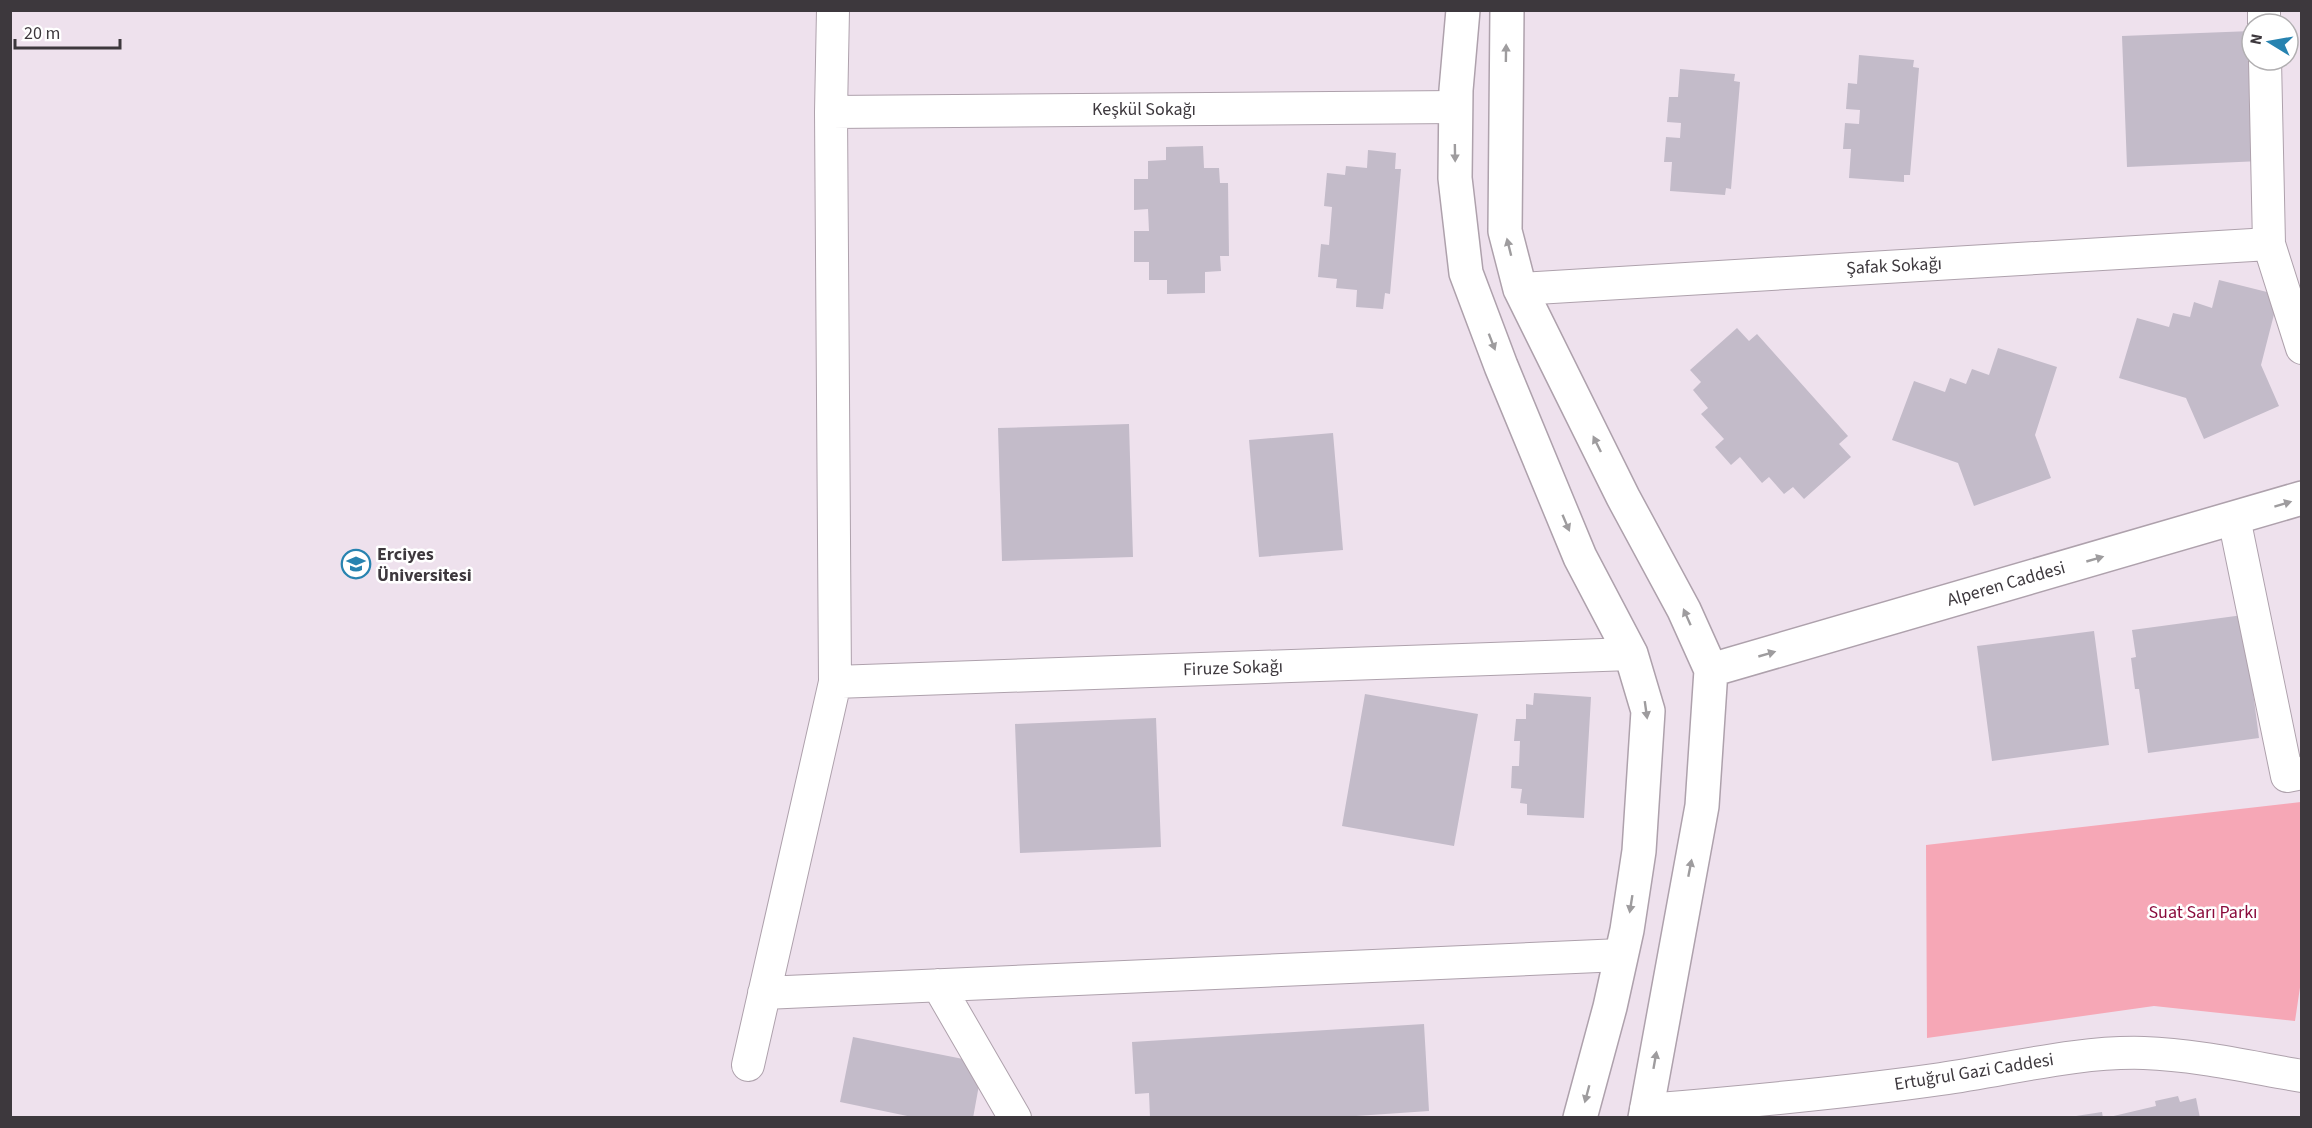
<svg xmlns="http://www.w3.org/2000/svg" width="2312" height="1128" viewBox="0 0 2312 1128" font-family="'Source Sans 3',sans-serif">
	<style>
		.green { fill: #f6a7b6 }
		.building { fill: #c3bbc9 }
		.lines { fill: none; stroke-linecap: round; stroke-linejoin: round }
		.street-casing { stroke: #aea1ac; stroke-width: 34 }
		.secondary-casing { stroke: #aea1ac; stroke-width: 36 }
		.street { stroke: #fff; stroke-width: 32 }
		.secondary { stroke: #fff; stroke-width: 33 }
		.oneway { fill: #9e9c9e }
		.labels { text-anchor: middle; dominant-baseline: central; stroke-width: 5; stroke-linejoin: round; paint-order: stroke }
		.street-label { font-size: 18px; fill: #3d383d; stroke: #fff }
		.poi-label { font-size: 18px; font-weight: bold; fill: #3d383d; stroke: #fff; text-anchor: start }
		.park-label { font-size: 18px; fill: #8a0b3c; stroke: #fff }
	</style>
	<rect width="100%" height="100%" fill="#eee1ed"/>
	<path class="green" d="M2301,802L2302,974L2295,1021L2154,1006L1927,1038L1926,845Z"/>
	<path class="building" d="M2252,31V60L2261,161L2127,167L2122,36Z
		M1859,55L1914,60L1913,67L1919,68L1910,175H1904V182L1849,178L1851,149H1843L1845,123L1859,124L1860,110L1846,109L1848,83L1857,84Z
		M1680,69L1735,74L1734,81L1740,82L1731,189L1726,188L1725,195L1670,191L1672,162H1664L1666,137L1680,138L1681,123L1667,122L1669,97H1678Z
		M1203,146L1204,168H1219L1220,183H1228L1229,256H1220L1221,271L1205,272V293L1167,294V280H1149V262H1134V231H1149L1148,209L1134,210V179H1148V161L1166,160V147Z
		M1368,150L1396,153L1395,169H1401L1390,294L1385,293L1383,309L1356,307L1357,290L1336,288L1337,279L1318,277L1321,244L1329,245L1332,207L1324,206L1327,173L1345,175L1346,166L1367,168Z
		M2219,280L2279,295L2261,365L2279,406L2204,439L2186,398L2119,378L2137,318L2169,327L2173,313L2190,317L2194,302L2212,308Z
		M1737,328L1749,341L1757,334L1848,436L1839,444L1851,457L1804,499L1793,487L1784,494L1769,477L1762,483L1740,457L1731,465L1715,447L1724,439L1701,414L1708,408L1693,390L1701,382L1690,370Z
		M1998,348L2057,367L2035,435L2051,478L1974,506L1958,463L1892,440L1914,381L1945,392L1950,378L1966,384L1972,369L1989,375Z
		M1129,424L1133,557L1002,561L998,428Z
		M1333,433L1343,550L1259,557L1249,440Z
		M2243,615L2259,738L2148,753L2139,689H2135L2131,658L2136,657L2132,630Z
		M2094,631L2109,745L1992,761L1977,646Z
		M1534,693L1591,697L1584,818L1527,815V804L1520,803L1522,789L1511,788L1512,766H1519L1520,741H1514L1516,719H1526V704L1533,705Z
		M1365,694L1478,714L1454,846L1342,826Z
		M1156,718L1161,847L1020,853L1015,724Z
		M1424,1024L1429,1111L1327,1118H1150L1149,1093L1135,1094L1132,1042Z
		M853,1037L983,1063L973,1118H917L840,1102Z
		M2178,1096L2180,1102L2196,1098L2200,1118H2105L2156,1106L2155,1101Z
		M2102,1112L2103,1118H2077L2076,1116Z"/>
	<g class="lines">
		<g class="street-casing">
			<path id="street" d="M2264,10V24
				M2265,60L2269,244L2302,348
				M831,112L1456,107
				M1520,289L2269,244
				M2234,518L2287,776L2302,773
				M835,682L1631,654
				M938,985L1015,1118
				M764,993L1621,955
				M748,1065L835,682L831,112L833,10
				M1646,1110C1744,1102 1843,1093 1941,1079C2008,1070 2075,1051 2144,1053C2197,1055 2249,1067 2302,1076"/>
		</g>
		<g class="secondary-casing">
			<path id="secondary" d="M1463,10L1456,90L1455,178L1466,273L1501,366L1580,557L1631,654L1648,711L1639,851L1627,930L1610,1007L1580,1118
				M1507,10L1505,231L1520,289L1623,497L1684,610L1711,670L1702,806L1645,1118
				M1711,670L2302,498"/>
		</g>
		<use href="#street" class="street"/>
		<use href="#secondary" class="secondary"/>
	</g>
	<defs><path id="oneway-solid" d="M-6-.8H1V-3.2L6.5 0L1 3.2V.8H-6Z" transform="scale(1.5)"/></defs>
	<g class="oneway">
		<use href="#oneway-solid" transform="translate(1506 53) rotate(-89)"/>
		<use href="#oneway-solid" transform="translate(1455 153) rotate(89)"/>
		<use href="#oneway-solid" transform="translate(1509 247) rotate(-104)"/>
		<use href="#oneway-solid" transform="translate(1492 342) rotate(69)"/>
		<use href="#oneway-solid" transform="translate(1597 444) rotate(-116)"/>
		<use href="#oneway-solid" transform="translate(2283 504) rotate(-17)"/>
		<use href="#oneway-solid" transform="translate(1566 523) rotate(67)"/>
		<use href="#oneway-solid" transform="translate(2095 559) rotate(-16)"/>
		<use href="#oneway-solid" transform="translate(1687 617) rotate(-114)"/>
		<use href="#oneway-solid" transform="translate(1767 654) rotate(-16)"/>
		<use href="#oneway-solid" transform="translate(1646 710) rotate(82)"/>
		<use href="#oneway-solid" transform="translate(1690 868) rotate(-79)"/>
		<use href="#oneway-solid" transform="translate(1631 904) rotate(99)"/>
		<use href="#oneway-solid" transform="translate(1655 1060) rotate(-80)"/>
		<use href="#oneway-solid" transform="translate(1587 1094) rotate(105)"/>
	</g>
	<defs>
		<g id="university-ring" transform="scale(1.5)"><circle r="9.5" fill="#fff" stroke="#2783b0" stroke-width="1.5"/><path d="M0-5L7-2L0 1L-7-2ZM-4 1L0 2.5L4 1V4Q0 6-4 4Z" fill="#2783b0"/></g>
	</defs>
	<g fill-rule="evenodd">
		<use href="#university-ring" x="356" y="564"/>
	</g>
	<g class="labels">
		<g class="street-label">
			<text x="1144" y="109">Keşkül Sokağı</text>
			<text transform="translate(1894 266) rotate(-3)">Şafak Sokağı</text>
			<text transform="translate(2006 584) rotate(-16)">Alperen Caddesi</text>
			<text transform="translate(1233 668) rotate(-2)">Firuze Sokağı</text>
			<text transform="translate(1974 1072) rotate(-9)">Ertuğrul Gazi Caddesi</text>
		</g>
		<g class="poi-label">
			<text x="377" y="554">Erciyes<tspan x="377" dy="21">Üniversitesi</tspan></text>
		</g>
		<g class="park-label">
			<text x="2203" y="912">Suat Sarı Parkı</text>
		</g>
	</g>
	<rect width="2312" height="1128" fill="none" stroke="#3d383d" stroke-width="24"/>
	<g transform="translate(2270 42) rotate(281)"><circle r="28" fill="#ffffff" stroke="#b1afb1" stroke-width="1.5"/>
	<path d="M0-4.5L10 22L0 15L-10 22Z" fill="#2783b0"/>
	<text y="-9" font-size="16" font-weight="bold" text-anchor="middle" fill="#3d383d">N</text>
	</g>
	<path d="M15 39v9h105v-9" fill="none" stroke="#3d383d" stroke-width="3"/>
	<text x="24" y="39" font-size="18" fill="#3d383d" stroke="#ffffff" stroke-width="4.5" paint-order="stroke">20 m</text>
</svg>
